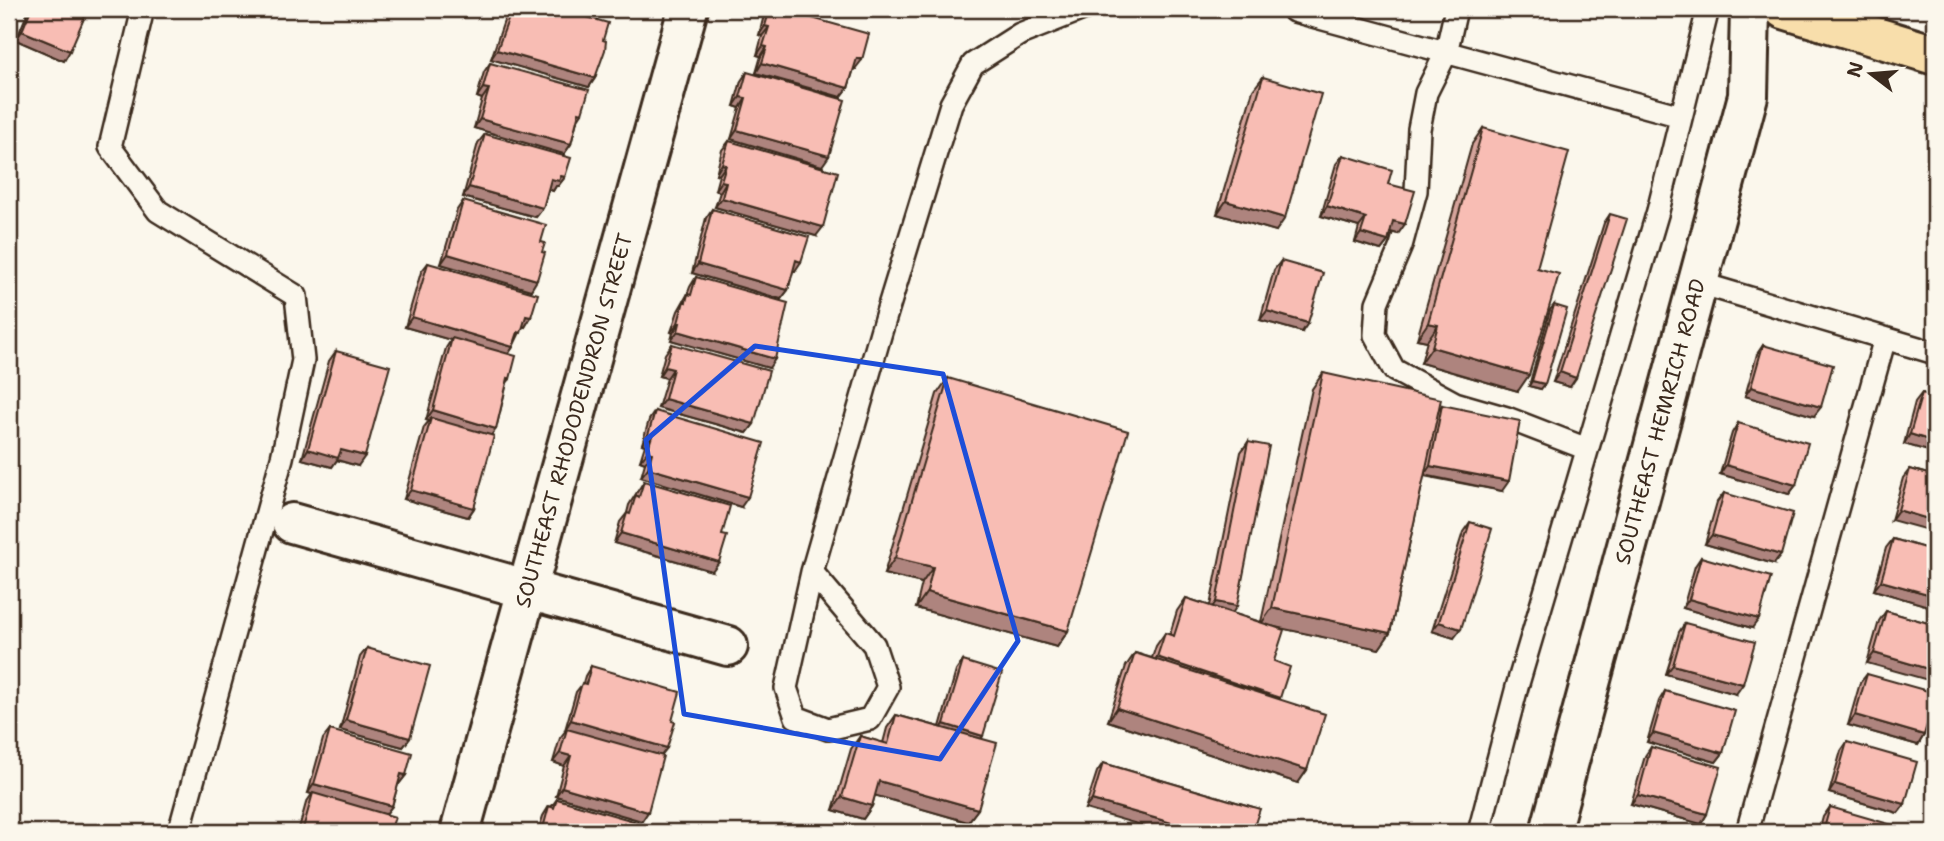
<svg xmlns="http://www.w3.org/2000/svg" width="1944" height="841" viewBox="0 0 1944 841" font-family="'Shantell Sans',sans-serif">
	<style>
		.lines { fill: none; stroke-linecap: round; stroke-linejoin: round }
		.lane-casing { stroke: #3b2a1e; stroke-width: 26 }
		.street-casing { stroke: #3b2a1e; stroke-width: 44 }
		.primary-casing { stroke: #3b2a1e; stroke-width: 44 }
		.lane { stroke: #fbf7ec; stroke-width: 21 }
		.street { stroke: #fbf7ec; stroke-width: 38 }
		.primary { stroke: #f8deab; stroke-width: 38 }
		.wall { fill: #d5a39b; stroke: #3b2a1e; stroke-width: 2 }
		.shaded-wall { fill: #ae847e; stroke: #3b2a1e; stroke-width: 2 }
		.building { fill: #f8bdb4; stroke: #3b2a1e; stroke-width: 2 }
		.marked { fill: none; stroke: #1d4ed8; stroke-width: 5; stroke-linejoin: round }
		.labels { text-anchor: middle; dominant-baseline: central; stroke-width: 5; stroke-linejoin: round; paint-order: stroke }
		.street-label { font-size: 21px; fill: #3b2a1e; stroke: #fbf7ec }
	</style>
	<rect width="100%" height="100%" fill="#fbf7ec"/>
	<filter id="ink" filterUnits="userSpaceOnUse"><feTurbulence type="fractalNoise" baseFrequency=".0143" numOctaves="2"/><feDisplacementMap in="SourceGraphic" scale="14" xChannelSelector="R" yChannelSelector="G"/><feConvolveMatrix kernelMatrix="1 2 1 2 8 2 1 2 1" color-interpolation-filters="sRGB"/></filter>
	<g filter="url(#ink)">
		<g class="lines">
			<g class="lane-casing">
				<path id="lane" d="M143,9L110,147L158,211L296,296L303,360L282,458L179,832
					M1456,9L1446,53L1426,93L1419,129L1416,191L1401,246L1377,303L1375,335L1394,370L1455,403L1507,418L1587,449
					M1294,11L1681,116
					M1696,282L1935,353
					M812,572L874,645L888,687L870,719L828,729L796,717L786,688L812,572L881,332L951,104L973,64L1020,34L1083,9
					M1479,832L1517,687L1658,211L1708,9
					M1747,832L1885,338"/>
			</g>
			<g class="street-casing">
				<g id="street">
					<path d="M292,523L728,646"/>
					<path id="s1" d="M460,832L688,9"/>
					<path id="s2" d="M1550,832L1748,96L1750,9"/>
				</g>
			</g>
			<g class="primary-casing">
				<path id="primary" d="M1784,9L1935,55"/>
			</g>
			<use href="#lane" class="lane"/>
			<use href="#street" class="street"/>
			<use href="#primary" class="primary"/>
		</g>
		<path class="wall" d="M29,9H88L64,61L16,40Z
			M508,9H559L603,40L595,78L589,87L491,59Z
			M769,9H780L855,69H854L848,88L841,97L756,73L761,56L757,55L762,36L759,35L764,15Z
			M490,63L582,113L577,121L571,144L564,154L474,128L482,99L477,97L484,72Z
			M747,72L822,166L731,139L740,108L734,106L741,81Z
			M1263,77L1276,231L1217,214L1253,90Z
			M1483,128L1537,268L1518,391L1421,363L1427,341L1417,339L1472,144Z
			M485,134L565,177L558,186H556L553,191L548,189L543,208L536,217L463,197L478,143Z
			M729,141L816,236L715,207L720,192L715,190L719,175L716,174L722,150Z
			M1343,155L1388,184L1398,234L1390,232L1388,241L1381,250L1355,242L1359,227L1321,216L1336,164Z
			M463,201L541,242L531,290L441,264L457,210Z
			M712,209L795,271H793L788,290L781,299L692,273L706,218Z
			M1610,214L1570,387L1553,382L1604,223Z
			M1281,261L1302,332L1260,320L1274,270Z
			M428,263L531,317L525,327L523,326L513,347L508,354L510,379L507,383L496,429L491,435L474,508L468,517L404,499L424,427L429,421L426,420L446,348L451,340L405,327L421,272Z
			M696,277L769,368L671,340L673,333L671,332L678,311L687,295L690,287Z
			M1554,305L1541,389L1529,386L1550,310Z
			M672,344L754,424L747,433L658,408L667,378L659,376L665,354Z
			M1763,345L1814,416L1745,396L1757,354Z
			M336,351L358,466L337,460L332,467L302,459L329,361Z
			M1323,373L1438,411L1442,405L1502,491L1424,476L1390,633L1379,649L1272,626L1274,661L1280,698L1278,699L1307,770L1298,783L1108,721L1126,666L1135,653L1152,658L1156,646L1165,633L1170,634L1177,611L1186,598L1210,606L1241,452L1248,442L1232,613L1261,622L1312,389Z
			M948,378L1068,631L1057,647L916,608L922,583L884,574L937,394Z
			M1922,393L1935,397V453L1904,444L1915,402Z
			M655,411L741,507L641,477L645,463L640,461L645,445L642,444L649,420Z
			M1738,423L1796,485L1789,494L1720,474L1732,433Z
			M1910,469L1935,476L1891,520L1903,478Z
			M644,481L712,571L614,543L620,522L627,513L629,505Z
			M1724,493L1774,564L1705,544L1717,502Z
			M1470,522L1454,638L1432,631L1463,532Z
			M1893,539L1935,551V608L1874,590L1886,548Z
			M1701,557L1752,628L1683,608L1695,566Z
			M1886,611L1935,625L1867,663L1879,621Z
			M1685,623L1736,694L1666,674L1679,632Z
			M367,648L410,738L403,747L340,730L360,657Z
			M963,661L982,738L978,809L968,822L875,795L872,806L863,819L833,810L851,749L860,736L883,743L887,728L896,715L940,727L956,671Z
			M591,666L661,756L642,821L556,796L564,766L553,762L560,738L566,730H565L576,692L583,683L585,676Z
			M1867,674L1924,735L1918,745L1848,725L1860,683Z
			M1665,691L1723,753L1716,762L1647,742L1659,701Z
			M330,730L406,775L399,784H398L392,806L386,814L390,832H298L306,803L312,794L308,793L323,739Z
			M1847,742L1905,804L1898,813L1829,793L1841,751Z
			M1651,747L1707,814L1701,824L1631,804L1645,756Z
			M1103,763L1260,809H1085L1097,772Z
			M557,799L657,832H538L543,816L549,806L551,807Z
			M1830,807L1898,832H1819L1823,817Z"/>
		<path class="shaded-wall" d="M570,9H601L596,16Z
			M765,26L769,27L762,36L759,35Z
			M22,31L70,51L64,61L16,40Z
			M763,46L767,47L761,56L757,55Z
			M497,50L595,78L589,87L491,59Z
			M857,58L862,60L855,69L850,68Z
			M762,63L848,88L841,97L756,73Z
			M483,88L489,89L482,99L477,97Z
			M740,97L746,98L740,108L734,106Z
			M480,119L571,144L564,154L474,128Z
			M737,130L829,156L822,166L731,139Z
			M722,164L726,165L719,175L716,174Z
			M561,176L565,177L558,186H556L553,191L544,188L551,179Z
			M721,181L726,182L720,192L715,190Z
			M469,187L543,208L536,217L463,197Z
			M722,198L823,227L816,236L715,207Z
			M1226,201L1285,218L1276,231L1217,214Z
			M1327,206L1366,218L1359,227L1321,216Z
			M1393,221L1405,224L1398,234L1387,231Z
			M1361,233L1388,241L1381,250L1355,242Z
			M448,254L537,280L531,290L441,264Z
			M796,260L801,262L795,271L790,270Z
			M698,264L788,290L781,299L692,273Z
			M1267,311L1308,323L1302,332L1260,320Z
			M526,316L531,317L525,327L520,325Z
			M412,317L513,347L507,356L405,327Z
			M678,323H680L673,333L671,332Z
			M1428,323L1438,325L1427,341L1417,339Z
			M678,331L775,359L769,368L671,340Z
			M1432,347L1529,375L1518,391L1421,363Z
			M665,367L673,369L667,378L659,376Z
			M1560,372L1576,378L1570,387L1553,382Z
			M1532,381L1545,384L1541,389L1529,386Z
			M1751,387L1821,407L1814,416L1745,396Z
			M665,399L754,424L747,433L658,408Z
			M433,410L496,429L489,438L431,418L429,421L426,420Z
			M1910,434L1935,442V453L1904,444Z
			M648,435L652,436L645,445L642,444Z
			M308,449L341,450L365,456L358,466L337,460L332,467L302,459Z
			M647,452L652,453L645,463L640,461Z
			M1726,465L1796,485L1789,494L1720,474Z
			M1430,466L1509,481L1502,491L1424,475Z
			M648,468L748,497L741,507L641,477Z
			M411,490L474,508L468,517L404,499Z
			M1898,510L1935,521V532L1891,520Z
			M621,533L719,562L712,571L614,543Z
			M1712,535L1781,555L1774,564L1705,544Z
			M895,558L933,567L922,583L884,574Z
			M1881,581L1935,596V608L1874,590Z
			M927,592L1068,631L1057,647L916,608Z
			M1689,599L1759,619L1752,628L1683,608Z
			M1216,602L1237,606L1231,615L1209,611Z
			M1272,608L1390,633L1379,649L1261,624Z
			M1439,622L1461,629L1454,638L1432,631Z
			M1874,653L1935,671V682L1867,663Z
			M1157,657L1280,698L1270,711L1148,670Z
			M1673,665L1743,684L1736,694L1666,674Z
			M1117,708L1307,770L1298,783L1108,721Z
			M1855,715L1924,735L1918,745L1848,725Z
			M346,720L410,738L403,747L340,730Z
			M571,720L667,748L660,757L565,730Z
			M944,724L983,736L977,746L938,734Z
			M1653,733L1723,753L1716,762L1647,742Z
			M560,753L571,756L564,766L553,762Z
			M401,774L406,775L399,784L394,783Z
			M879,781L978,809L968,822L870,794Z
			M314,784L392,806L385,815L308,793Z
			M1835,784L1905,804L1898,813L1829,793Z
			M562,787L648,812L642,821L556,796Z
			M1638,795L1707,814L1701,824L1631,804Z
			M842,797L872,806L863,819L833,810Z
			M1092,800L1203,832H1165L1085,809Z"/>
		<path class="building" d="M31,9H88L70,51L22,31Z
			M512,9H559L608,23L603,40L606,41L605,50L595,78L497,50Z
			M770,9H780L869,34L862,60L857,58L848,88L762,63L767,47L763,46L769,27L765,26Z
			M490,63L589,90L582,113L579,112L571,144L480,119L489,89L483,88Z
			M747,72L845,100L829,156L737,130L746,98L740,97Z
			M1263,77L1321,94L1285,218L1226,201Z
			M1483,128L1569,152L1537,268L1559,274L1529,375L1432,347L1438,325L1428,323Z
			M485,134L571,158L565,177L561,176L559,181L551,179L543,208L469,187Z
			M729,141L838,172L823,227L722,198L726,182L721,181L726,165L722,164Z
			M1343,155L1392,170L1388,184L1415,191L1405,224L1393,221L1388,241L1361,233L1366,218L1327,206Z
			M463,201L546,225L541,242L545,243L542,252L545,253L537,280L448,254Z
			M712,209L809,237L801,262L796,260L788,290L698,264Z
			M1610,214L1627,219L1576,378L1560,372Z
			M1281,261L1323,273L1308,323L1267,311Z
			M428,263L538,294L531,317L526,316L521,333L518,332L513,347L412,317Z
			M696,277L788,303L775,359L678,331L680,323H678L684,301L686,302L688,294L691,295Z
			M1554,305L1567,309L1545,384L1532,381Z
			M452,338L516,356L510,379L508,378L496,429L433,410Z
			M672,344L769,371L754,424L665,399L673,369L665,367Z
			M1763,345L1833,365L1821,407L1751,387Z
			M336,351L390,366L365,456L341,450L338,458L308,449Z
			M1323,373L1441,399L1390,633L1272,608Z
			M948,378L1128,431L1068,631L927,592L933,567L895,558Z
			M1922,393L1935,397V442L1910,434Z
			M1442,405L1520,421L1509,481L1430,466Z
			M655,411L764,443L748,497L648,468L652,453L647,452L652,436L648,435Z
			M431,418L494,436L474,508L411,490Z
			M1738,423L1808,443L1796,485L1726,465Z
			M1248,442L1269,446L1237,606L1216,602Z
			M1910,469L1935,476V521L1898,510Z
			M644,481L730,506L722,535L727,536L719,562L621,533L627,513L630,514L636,495L639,497Z
			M1724,493L1793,513L1781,555L1712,535Z
			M1470,522L1492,529L1461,629L1439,622Z
			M1893,539L1935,551V596L1881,581Z
			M1701,557L1771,577L1759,619L1689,599Z
			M1186,598L1284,630L1274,661L1290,667L1280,698L1157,657L1165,633L1174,636Z
			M1886,611L1935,625V671L1874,653Z
			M1685,623L1755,642L1743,684L1673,665Z
			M367,648L430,666L410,738L346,720Z
			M1135,653L1325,714L1307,770L1117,708Z
			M963,661L1002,673L983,736L944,724Z
			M591,666L680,692L672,721L675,722L667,748L571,720L582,683L586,684Z
			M1867,674L1935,693V697L1924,735L1855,715Z
			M1665,691L1735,711L1723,753L1653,733Z
			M896,715L997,743L978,809L879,781L872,806L842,797L860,736L888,744Z
			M567,729L663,756L648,812L562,787L571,756L560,753Z
			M330,730L412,753L406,775L401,774L392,806L314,784Z
			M1847,742L1917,762L1905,804L1835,784Z
			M1651,747L1721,767L1707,814L1638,795Z
			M1103,763L1260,809L1252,832H1203L1092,800Z
			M313,793L395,817L390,832H302Z
			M557,799L658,828L657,832H542L549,806L554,808Z
			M1830,807L1899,827L1898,832H1823Z
			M1633,825L1658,832H1631Z"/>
	</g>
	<path class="marked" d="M755,346L943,374L1018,641L940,759L684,714L646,440Z"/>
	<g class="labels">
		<g class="street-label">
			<text stroke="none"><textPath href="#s1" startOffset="427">SOUTHEAST RHODODENDRON STREET</textPath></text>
			<text stroke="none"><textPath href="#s2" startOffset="425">SOUTHEAST HEMRICH ROAD</textPath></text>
		</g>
	</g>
	<rect width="1944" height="841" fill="none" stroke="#fbf7ec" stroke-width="35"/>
	<rect x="18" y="18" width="1909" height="806" fill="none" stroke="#3b2a1e" stroke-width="2.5" filter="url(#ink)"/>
	<g transform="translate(1871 74) rotate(286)" stroke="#fbf7ec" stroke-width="5" paint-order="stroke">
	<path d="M0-5L12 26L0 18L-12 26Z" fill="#3b2a1e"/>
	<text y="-10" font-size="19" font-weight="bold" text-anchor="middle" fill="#3b2a1e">N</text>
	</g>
</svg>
